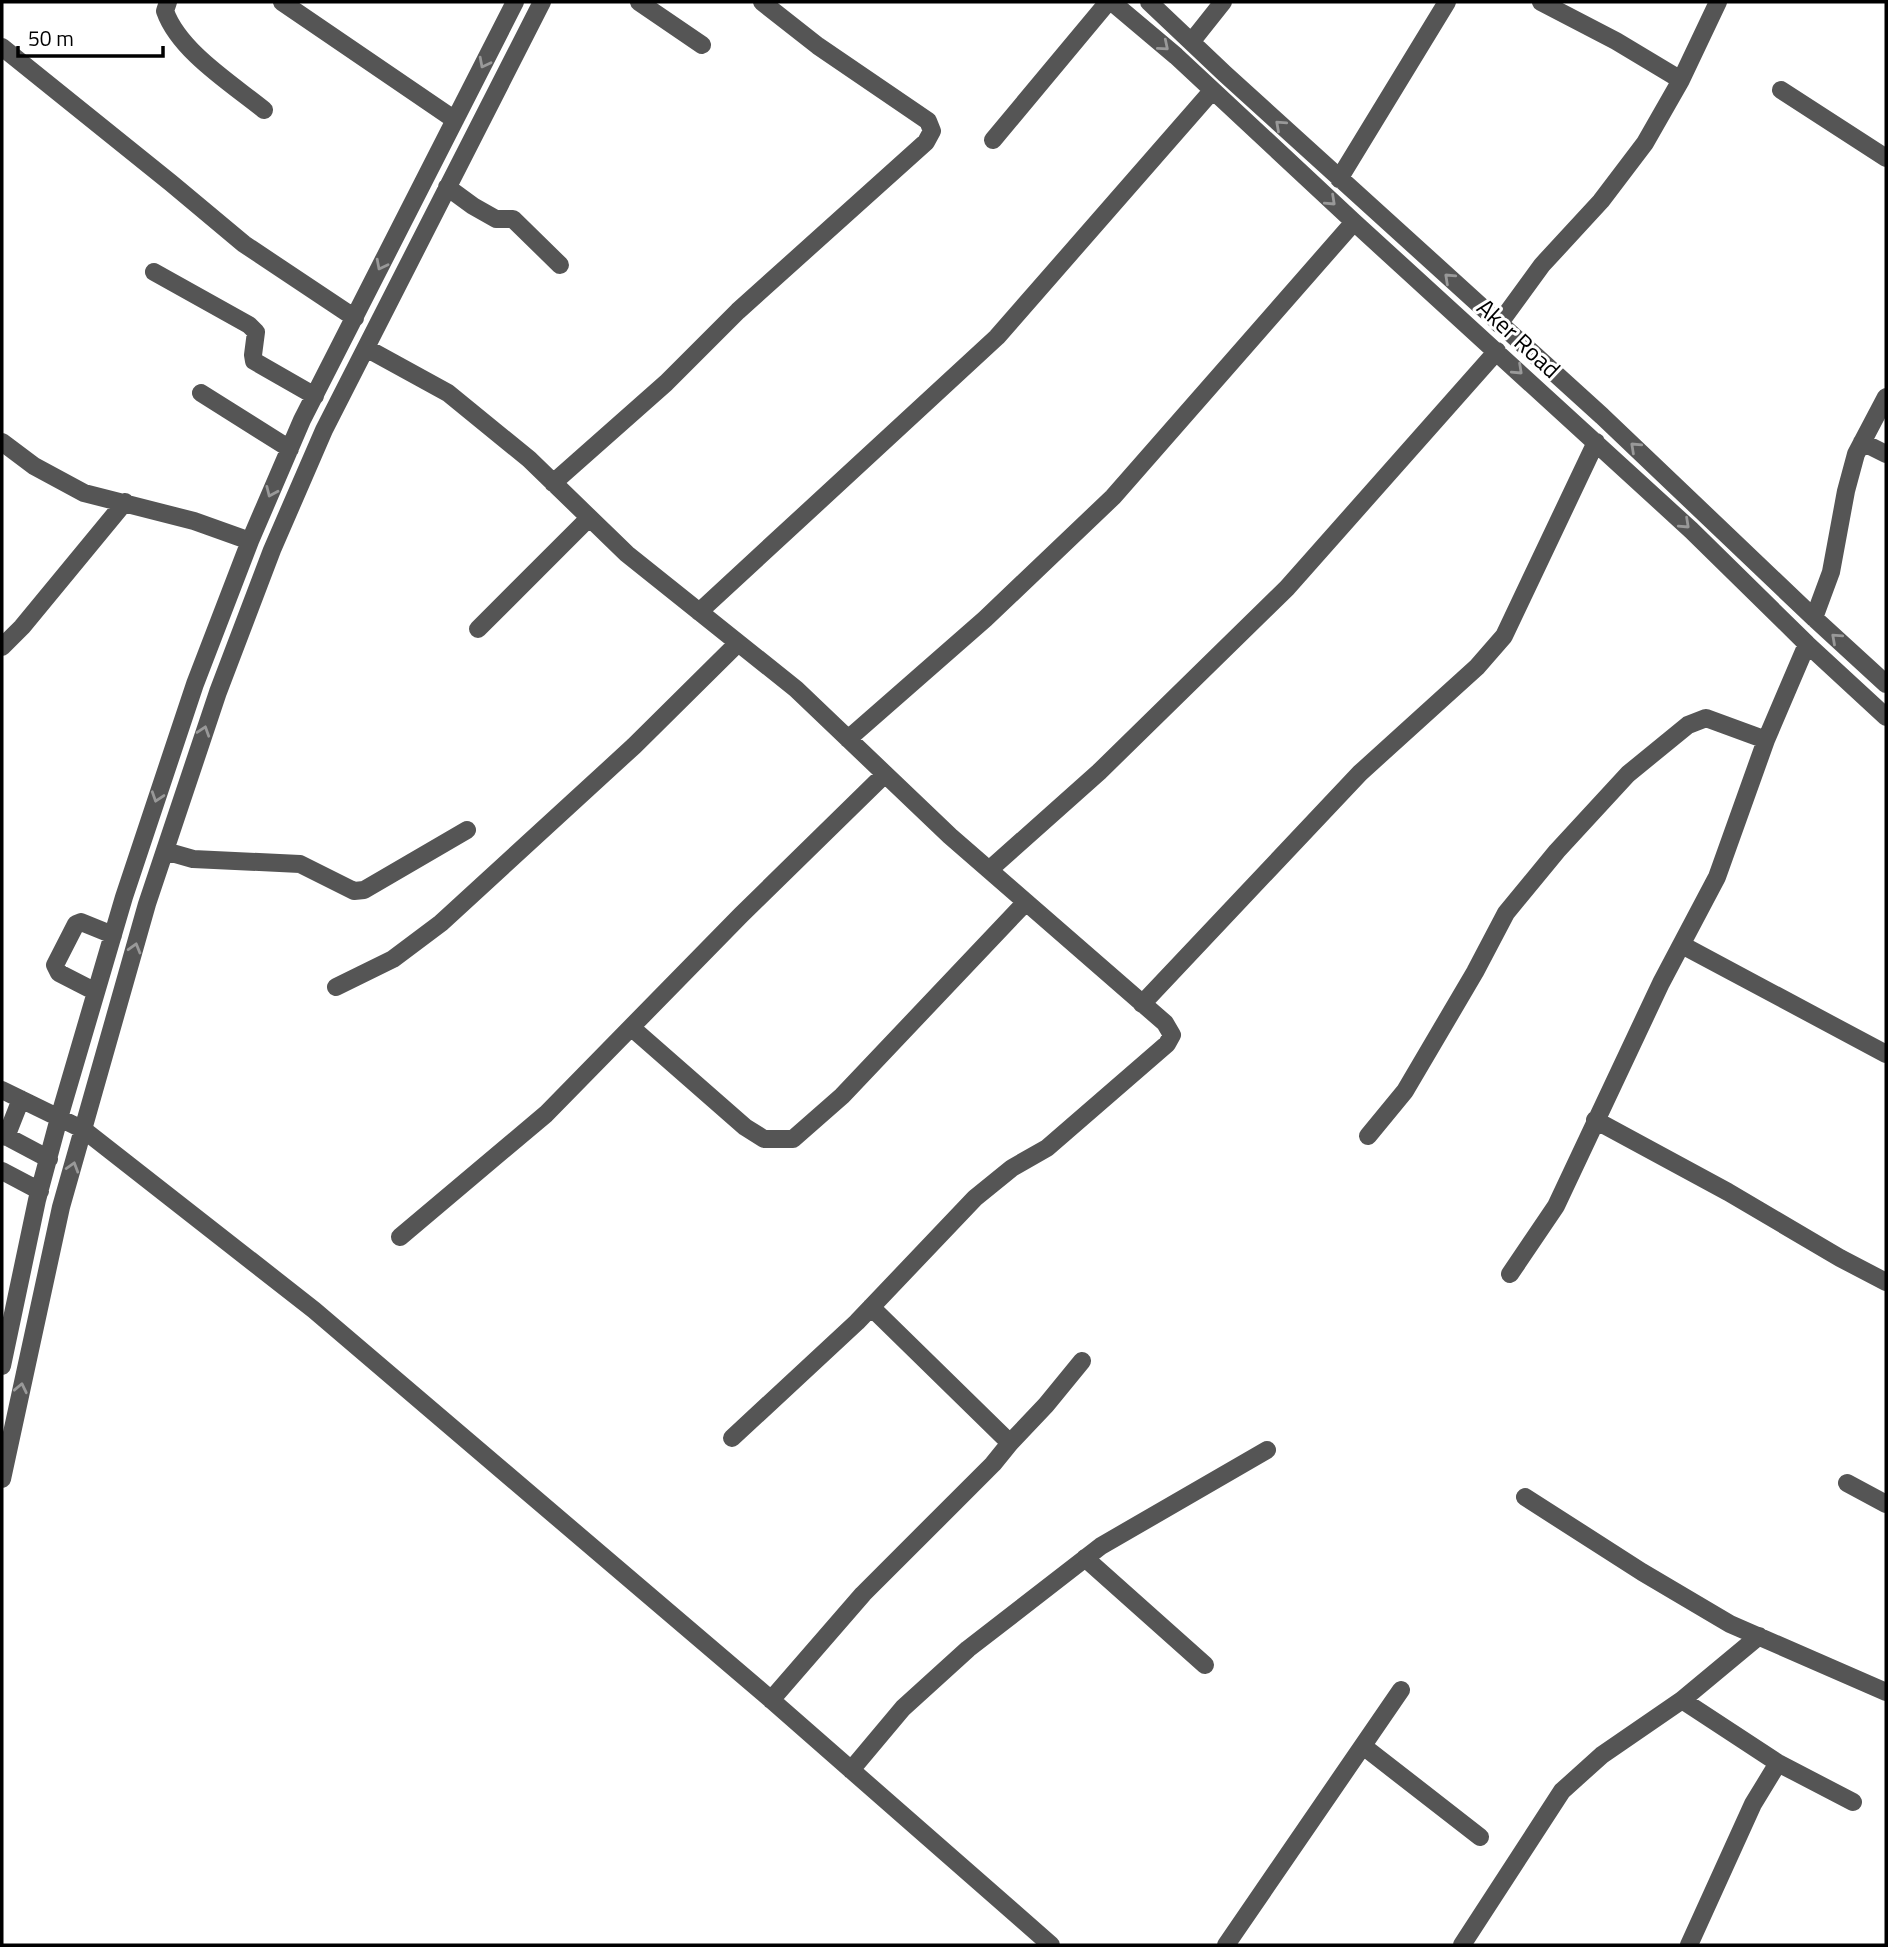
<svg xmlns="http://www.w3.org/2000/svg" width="1888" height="1947" viewBox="0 0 1888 1947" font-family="'Titillium Web',sans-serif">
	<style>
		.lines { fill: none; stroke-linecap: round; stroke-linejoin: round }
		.minor { stroke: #555; stroke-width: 18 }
		.oneway { stroke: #999 }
		.labels { text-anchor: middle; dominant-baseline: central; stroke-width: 6; stroke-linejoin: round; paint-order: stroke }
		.street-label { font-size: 24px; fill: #000; stroke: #fff }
	</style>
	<rect width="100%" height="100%" fill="#fff"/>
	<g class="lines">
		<path class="minor" d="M168,2L165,11C179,51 232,84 264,110
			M282,2L455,120
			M639,2L702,45
			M1112,2L1176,56L1354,222L1691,530L1807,644L1886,717
			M1149,2L1225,74L1602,416L1814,618L1886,684
			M1541,2L1616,41L1681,80
			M1192,41L1223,2
			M2,47L171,183L244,244L355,318
			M1781,90L1886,158
			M993,140L1108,2
			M1339,179L1447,2
			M447,187L473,206L496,219H513L560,265
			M154,272L249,325L256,332L253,355L254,361L315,396
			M1499,324L1542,265L1601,201L1645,143L1681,80L1718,2
			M366,348L448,393L529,459L627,554L796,689L950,836L1165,1023L1172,1035L1167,1044L1047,1148L1012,1168L975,1198L857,1322L732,1438
			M201,393L290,449
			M2,442L34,466L84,493L194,521L250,541
			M1862,442L1886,454
			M553,483L666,383L738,311L926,142L932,131L928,121L818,46L762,2
			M699,612L997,337L1212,91
			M1814,618L1831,572L1846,491L1856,454L1886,397
			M478,629L589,518
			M2,647L22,627L125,502
			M848,739L985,619L1113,497L1354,222
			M165,851L193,859L300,864L354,891L364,890L467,830
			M989,870L1099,772L1287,588L1497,351
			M1682,945L1886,1054
			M336,987L393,959L441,923L634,746L738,643
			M96,992L59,973L55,965L76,924L81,922L113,935
			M1142,1004L1360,773L1477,667L1504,636L1596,442
			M632,1028L745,1127L764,1139H793L842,1096L1026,902
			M2,1090L84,1130L314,1310L768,1697L1051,1945
			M1595,1120L1728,1192L1840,1258L1886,1282
			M2,1134L49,1159
			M1368,1136L1405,1091L1475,972L1506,913L1557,851L1628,774L1688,725L1706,718L1766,740
			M6,1137L21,1099
			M2,1171L40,1191
			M400,1237L546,1114L741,915L885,774
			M1510,1274L1556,1206L1661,983L1717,877L1766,740L1807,644
			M2,1366L37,1200L59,1118L124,897L195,684L250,541L302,420L515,2
			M1010,1443L1046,1405L1082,1361
			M2,1479L61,1207L147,904L218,692L272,550L324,430L542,2
			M1847,1483L1886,1504
			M1525,1497L1642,1572L1730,1624L1886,1692
			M1085,1558L1205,1665
			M771,1700L863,1594L993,1464L1010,1443L871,1307
			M1682,1700L1778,1763L1853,1802
			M1363,1746L1480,1837
			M851,1770L903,1708L968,1649L1101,1546L1267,1450
			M1226,1945L1401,1690
			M1462,1945L1562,1791L1602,1755L1682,1700L1759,1636
			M1689,1945L1753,1804L1778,1763"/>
	</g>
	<defs><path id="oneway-chevron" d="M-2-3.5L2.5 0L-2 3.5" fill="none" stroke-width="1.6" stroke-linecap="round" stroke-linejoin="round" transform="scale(1.75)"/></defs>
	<g class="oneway">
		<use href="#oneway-chevron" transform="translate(1164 46) rotate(40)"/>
		<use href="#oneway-chevron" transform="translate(484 63) rotate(117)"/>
		<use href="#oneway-chevron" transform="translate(1280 125) rotate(-138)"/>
		<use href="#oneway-chevron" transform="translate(1331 201) rotate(43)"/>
		<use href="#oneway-chevron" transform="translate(381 265) rotate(117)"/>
		<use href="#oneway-chevron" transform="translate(1449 278) rotate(-137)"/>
		<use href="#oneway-chevron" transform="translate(1518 370) rotate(43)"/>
		<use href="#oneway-chevron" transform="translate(1635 447) rotate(-137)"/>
		<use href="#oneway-chevron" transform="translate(271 492) rotate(114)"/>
		<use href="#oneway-chevron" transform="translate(1685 524) rotate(43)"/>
		<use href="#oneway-chevron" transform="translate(1836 638) rotate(-138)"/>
		<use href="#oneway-chevron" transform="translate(204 731) rotate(-72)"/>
		<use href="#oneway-chevron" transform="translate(157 797) rotate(108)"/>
		<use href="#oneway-chevron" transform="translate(135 948) rotate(-74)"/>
		<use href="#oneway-chevron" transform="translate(73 1167) rotate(-73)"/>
		<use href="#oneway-chevron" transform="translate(21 1388) rotate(-78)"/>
	</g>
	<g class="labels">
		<g class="street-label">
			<text transform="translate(1519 338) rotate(43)">Aker Road</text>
		</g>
	</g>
	<rect width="1888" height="1947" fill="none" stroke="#000000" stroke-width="7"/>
	<path d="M18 46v10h145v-10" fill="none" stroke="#000000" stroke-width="3.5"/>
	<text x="28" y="46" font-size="21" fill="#000000" stroke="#ffffff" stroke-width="5" paint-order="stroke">50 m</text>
</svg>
